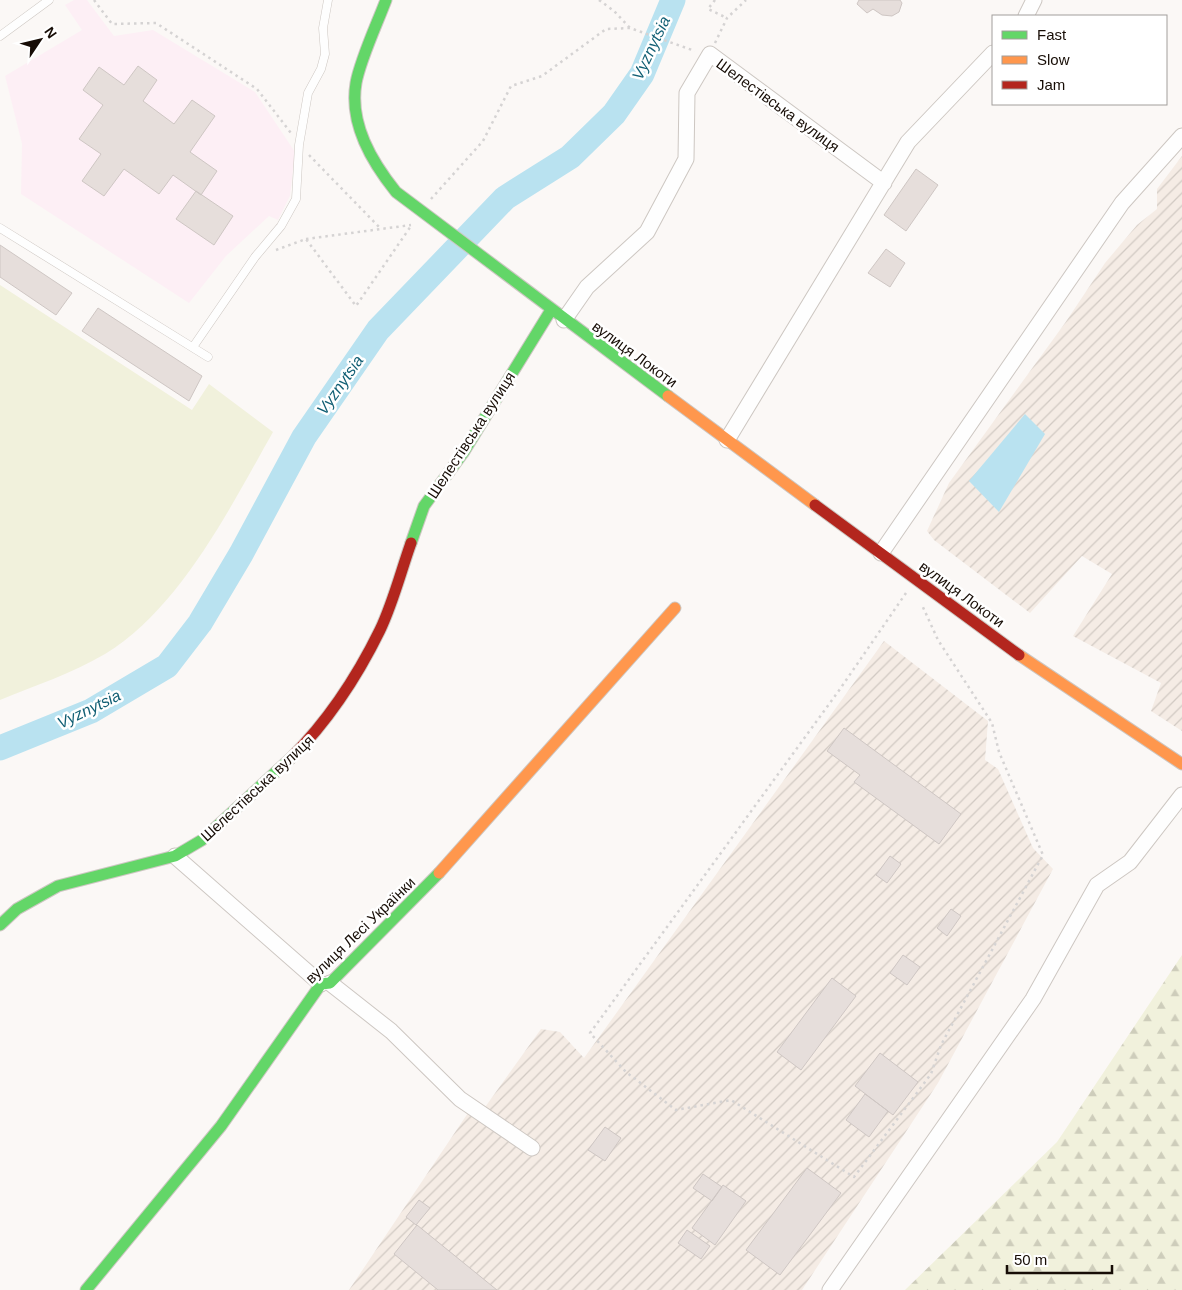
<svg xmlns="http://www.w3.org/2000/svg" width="1182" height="1290" viewBox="0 0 1182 1290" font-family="Helvetica,sans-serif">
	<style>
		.industrial { fill: url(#industrial-furrows) }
		.education { fill: #fdeff5 }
		.forest { fill: url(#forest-firs) }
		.green { fill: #f1f1dc }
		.water { fill: #b9e2f0 }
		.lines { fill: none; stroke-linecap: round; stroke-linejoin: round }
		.river { stroke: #b9e2f0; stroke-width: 25 }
		.building { fill: #e6dedb; stroke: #cec6c3 }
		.lane-casing { stroke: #cdc7c2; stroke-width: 9 }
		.street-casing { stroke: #cdc7c2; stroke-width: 17 }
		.fast-casing { stroke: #cdc7c2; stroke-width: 13 }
		.slow-casing { stroke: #cdc7c2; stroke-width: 13 }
		.jam-casing { stroke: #cdc7c2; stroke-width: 13 }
		.path { stroke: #d5d3d3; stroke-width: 2.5; stroke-dasharray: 2.5 4; stroke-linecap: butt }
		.lane { stroke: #fefefe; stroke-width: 8 }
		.street { stroke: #fefefe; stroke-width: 15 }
		.fast { stroke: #63d668; stroke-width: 11 }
		.slow { stroke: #ff974d; stroke-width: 11 }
		.jam { stroke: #b3261e; stroke-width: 11 }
		.labels { text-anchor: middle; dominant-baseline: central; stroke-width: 5; stroke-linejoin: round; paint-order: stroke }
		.street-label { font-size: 15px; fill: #170d06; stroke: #fff }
		.water-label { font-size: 16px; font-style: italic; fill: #115f74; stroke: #fff }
	</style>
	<defs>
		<pattern id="industrial-furrows" width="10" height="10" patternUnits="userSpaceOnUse" patternTransform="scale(1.25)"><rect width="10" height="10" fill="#f5ece5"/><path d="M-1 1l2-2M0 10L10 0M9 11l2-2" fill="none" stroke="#d1c9c3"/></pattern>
		<pattern id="forest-firs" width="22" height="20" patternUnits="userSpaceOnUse" patternTransform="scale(1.25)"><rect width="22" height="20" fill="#f1f1dc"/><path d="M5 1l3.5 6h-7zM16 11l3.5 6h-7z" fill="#cecdbb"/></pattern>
	</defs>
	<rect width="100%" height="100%" fill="#fbf8f6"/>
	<path class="industrial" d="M1182,156V731L1151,711L1161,683L1073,636L1112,574L1082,556L1030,613L934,540L927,531L949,483L1065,323L1105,263L1137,225L1157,209V189Z
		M884,641L988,721L985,760L998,769L1033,848L1053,869L938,1083L802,1290H349L470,1110L478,1117L541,1029L560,1032L584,1058Z"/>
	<path class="education" d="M74,0H87L114,36L153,30L255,92L295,152L290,196L278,220L269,216L226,256L189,303L21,194L22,144L5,76L82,30L65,5Z"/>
	<path class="forest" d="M1182,955V1290H905L1057,1142Z"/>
	<path class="green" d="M0,285L192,410L209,384L273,432C231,506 180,609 105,654C73,673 34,686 0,700Z"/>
	<path class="water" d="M1025,414L1045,434L999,512L969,481Z"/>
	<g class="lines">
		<path class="river" d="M0,748L91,711L167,666L200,623L241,554L304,437L378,330L505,198L570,157L614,114L642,74L673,0"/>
	</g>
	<path class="building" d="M859,0H900L902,3L899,12L892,16L882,15L873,9L867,13L857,4Z
		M138,66L157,80L143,101L174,124L192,100L215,116L190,152L217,171L201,195L173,175L159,194L124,169L104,196L82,181L101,154L79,139L103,105L83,90L99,67L124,85Z
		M916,169L938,185L906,231L884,215Z
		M196,191L233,216L214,245L176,219Z
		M0,245L72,293L56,315L0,277Z
		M886,249L905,263L890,287L868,273Z
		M98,308L202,376L189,401L82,331Z
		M844,728L961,814L939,844L854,782L860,775L827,751Z
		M890,856L901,864L887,883L876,875Z
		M951,909L961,916L947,936L937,928Z
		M903,955L920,967L907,985L890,973Z
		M832,978L856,996L801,1070L777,1052Z
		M880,1053L918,1082L893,1115L855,1086Z
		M865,1094L888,1111L869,1137L846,1120Z
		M605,1127L621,1138L605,1161L588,1150Z
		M807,1168L841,1193L780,1275L746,1250Z
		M703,1174L722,1187L712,1201L693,1188Z
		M723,1185L746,1201L715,1245L692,1228Z
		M419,1200L430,1208L416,1225L406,1217Z
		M417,1225L497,1290H438L394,1254Z
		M687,1230L710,1246L701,1259L678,1243Z"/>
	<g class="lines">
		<g class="lane-casing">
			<path id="lane" d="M0,36L49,0
				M0,228L208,357
				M193,347L255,257L281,226L296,199L299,145L308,93L321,69L325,54L323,28L328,0"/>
		</g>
		<g class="street-casing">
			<path id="street" d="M1026,16L1034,0
				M564,320L587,287L647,232L686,159L687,93L710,54L884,183
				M727,440L908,142L993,53
				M881,553L1122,203L1182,136
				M175,856L321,984
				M330,983L391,1031L460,1099L532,1148
				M830,1290L1033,999L1097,885L1130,862L1182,795"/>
		</g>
		<g class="fast-casing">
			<path id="fast" d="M386,0C377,24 360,60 356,83C349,124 372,162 396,192L668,396
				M411,543L424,506L463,453L551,310
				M0,925L17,909L58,886L175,856L202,840L291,758
				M86,1290L221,1126L321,984L330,983L439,873"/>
		</g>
		<g class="slow-casing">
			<path id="slow" d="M668,396L815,505
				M1019,655L1182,764
				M439,873L675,608"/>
		</g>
		<g class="jam-casing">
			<path id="jam" d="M815,505L1019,655
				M291,758C328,721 357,677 380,630C393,603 401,571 411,543"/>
		</g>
		<path class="path" d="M94,0L112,24L156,23L257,89L291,133
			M599,0L614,11L630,28
			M715,0L708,9L727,18
			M715,43L727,18L746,0
			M309,155L381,229
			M431,199L483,141L511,86L542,76L606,29L630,28L695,51
			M306,239L411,225
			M276,250L306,239L356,306L411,226
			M906,593L840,689L590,1033L626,1072L676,1110L731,1100L854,1177L931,1074L941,1045L1043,855L999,752L992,723L938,640L922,605"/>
		<use href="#lane" class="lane"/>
		<use href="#street" class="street"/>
		<use href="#fast" class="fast"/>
		<use href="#slow" class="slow"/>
		<use href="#jam" class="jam"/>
	</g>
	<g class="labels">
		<g class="street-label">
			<text transform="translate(778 105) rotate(36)">Шелестівська вулиця</text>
			<text transform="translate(635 354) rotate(36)">вулиця Локоти</text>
			<text transform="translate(471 435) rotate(-57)">Шелестівська вулиця</text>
			<text transform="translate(962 594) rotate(36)">вулиця Локоти</text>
			<text transform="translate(257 788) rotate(-43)">Шелестівська вулиця</text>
			<text transform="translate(360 930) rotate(-44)">вулиця Лесі Українки</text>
		</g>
		<g class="water-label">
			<text transform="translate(651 48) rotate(-65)">Vyznytsia</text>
			<text transform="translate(340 385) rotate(-55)">Vyznytsia</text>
			<text transform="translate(89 709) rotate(-26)">Vyznytsia</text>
		</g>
	</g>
	<rect x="992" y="15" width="175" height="90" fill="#ffffff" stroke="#a29e9b"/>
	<rect x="1002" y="31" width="25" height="8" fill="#63d668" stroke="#a29e9b"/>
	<text x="1037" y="40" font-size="15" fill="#170d06">Fast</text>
	<rect x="1002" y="56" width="25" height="8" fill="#ff974d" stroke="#a29e9b"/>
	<text x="1037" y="65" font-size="15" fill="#170d06">Slow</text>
	<rect x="1002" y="81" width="25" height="8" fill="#b3261e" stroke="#a29e9b"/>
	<text x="1037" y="90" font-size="15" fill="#170d06">Jam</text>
	<g transform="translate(40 40) rotate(55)" stroke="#ffffff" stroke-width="4" paint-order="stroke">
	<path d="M0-4L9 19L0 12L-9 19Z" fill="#170d06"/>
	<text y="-8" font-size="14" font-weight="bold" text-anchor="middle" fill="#170d06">N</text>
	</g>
	<path d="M1007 1265v8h105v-8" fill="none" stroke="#170d06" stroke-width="2.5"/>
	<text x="1014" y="1265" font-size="15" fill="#170d06" stroke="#ffffff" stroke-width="4" paint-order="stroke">50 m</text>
</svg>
